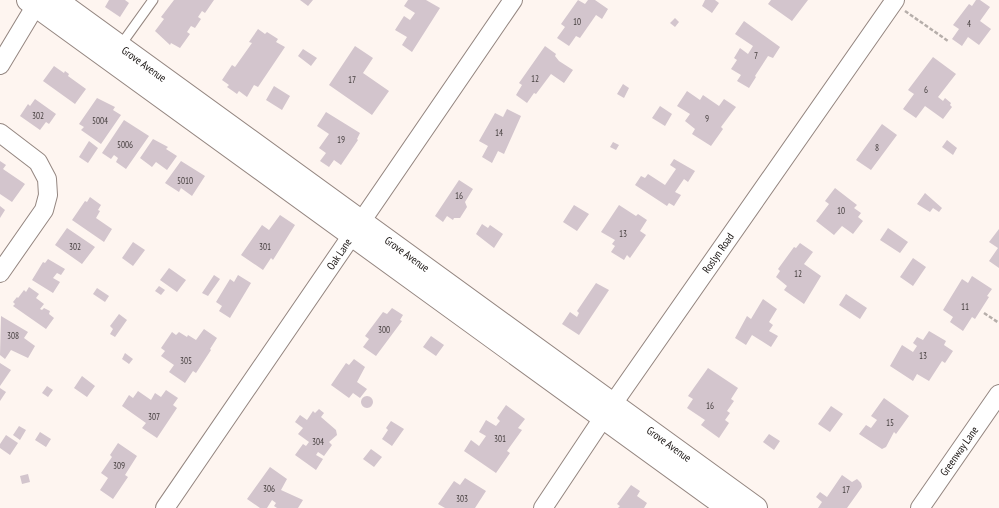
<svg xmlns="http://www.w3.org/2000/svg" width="999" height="508" viewBox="0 0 999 508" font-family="'PT Sans Narrow',sans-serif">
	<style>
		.building { fill: #d3c5cd }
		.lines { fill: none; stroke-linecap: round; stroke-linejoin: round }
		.service-casing { stroke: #948680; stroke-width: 11 }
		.minor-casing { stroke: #948680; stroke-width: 20 }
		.tertiary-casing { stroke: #948680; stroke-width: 24 }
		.path { stroke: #b6aeaa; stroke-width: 2.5; stroke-dasharray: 4 2; stroke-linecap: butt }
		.service { stroke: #fff; stroke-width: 9 }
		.minor { stroke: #fff; stroke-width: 18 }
		.tertiary { stroke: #fff; stroke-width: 22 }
		.labels { text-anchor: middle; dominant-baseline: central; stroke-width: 4; stroke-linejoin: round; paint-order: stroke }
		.number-label { font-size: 9px; fill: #474040 }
		.street-label { font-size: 11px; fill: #181311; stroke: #fff }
	</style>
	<rect width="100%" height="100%" fill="#fef5f0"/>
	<path class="building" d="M109,0H125L129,3L120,17L105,7Z
		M174,0H214L205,13L202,11L198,17L201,19L195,28L191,26L187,32L190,34L180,48L171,43L170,45L155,31L164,19L161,17Z
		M300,0H313L308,6Z
		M408,0H426L440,8L412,52L402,45L407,37L395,30L404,16L410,20L415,13L404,6Z
		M578,0L585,4L588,0H595L608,9L602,19L596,15L580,38L576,36L569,46L557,38L565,27L561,24Z
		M705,0H715L719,3L712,13L702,6Z
		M771,0H808L792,21L768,4Z
		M976,0H980L990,7L980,21L991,29L979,45L968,37L962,46L952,39L959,29L953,25L969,4L972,6Z
		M675,18L679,22L675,27L670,23Z
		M744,21L780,47L773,58L768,56L755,76L756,77L749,88L737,81L741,75L731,69L737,60L734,58L740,48L748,54L753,46L735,34Z
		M258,29L265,34L267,32L278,39L276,42L285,47L258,87L254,85L247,97L239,91L237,94L227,87L229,85L222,80L232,65L235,67L252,43L249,42Z
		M355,46L373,58L363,73L389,91L372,115L329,85Z
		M545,46L556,54L555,56L559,61L573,70L564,83L551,74L536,94L534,93L527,103L516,95L522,85L519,83Z
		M303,49L317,58L311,66L298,56Z
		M933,57L956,74L938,97L943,101L945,98L951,103L950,105L952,107L943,119L925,106L916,118L903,109L914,94L908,90Z
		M54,66L64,73L65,71L69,74L68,76L86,89L75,104L43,81Z
		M623,84L629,88L624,98L617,94Z
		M274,86L290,96L282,110L266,100Z
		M687,91L700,100L703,95L719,106L724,99L736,107L721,127L723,129L711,146L692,134L695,129L685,121L690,114L677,106Z
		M97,98L115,107L113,110L121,115L101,144L81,130L84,127L79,124Z
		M35,99L56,114L49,124L46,122L40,130L20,116L28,104L30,106Z
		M660,106L672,114L665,126L652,118Z
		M507,109L521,116L504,154L498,151L492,163L482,157L488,146L479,141L495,113L503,117Z
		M326,112L360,133L357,139L358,140L341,165L334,160L329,167L320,161L326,153L319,148L329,134L317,126Z
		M124,120L149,136L126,169L116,162L118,158L114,155L111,159L102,153Z
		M882,124L897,135L871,170L856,160Z
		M153,139L168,147L166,149L177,156L167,170L156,162L152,167L140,158Z
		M947,140L957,148L953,155L942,147Z
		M89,141L98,148L88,163L79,157Z
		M613,142L619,145L616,150L610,147Z
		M674,159L695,171L688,182L684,179L675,192L681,195L674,206L669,203L667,206L635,185L641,176L645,178L648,174L665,185L676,169L670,165Z
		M0,161L6,165L3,169L25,184L12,202L0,194Z
		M181,161L205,176L192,196L181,188L179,192L165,183Z
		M459,180L473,189L465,202L467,207L460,218H454L453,220L447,216L443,222L435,216Z
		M835,188L857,205L854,208L861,213L858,217L863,221L853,234L842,226L834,235L816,221L829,204L825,201Z
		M925,193L942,208L939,212L933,208L930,212L917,204Z
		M90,197L101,205L98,210L100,211L96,218L112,229L104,242L72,220L85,201L87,202Z
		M574,205L589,214L577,231L563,222Z
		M619,205L636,216L638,214L647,220L640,231L646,235L630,258L627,255L624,260L611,252L615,246L612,244L615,240L601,232Z
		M0,206L5,210L0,218Z
		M280,215L295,225L273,260L271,258L263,270L241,255L262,225L269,230Z
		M482,224L488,228L490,225L503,234L494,248L476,234Z
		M67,228L95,247L82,264L55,245Z
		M888,228L908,242L900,253L880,240Z
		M999,229V268L989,261L998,248L989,242Z
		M133,242L145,250L133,266L122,258Z
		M800,243L813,252L804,264L821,276L804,304L784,290L787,286L776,277L780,271L778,269L794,247L796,248Z
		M913,258L926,267L913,286L900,277Z
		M48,259L65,269L61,275L57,273L53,278L60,282L53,293L32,280L43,262L45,263Z
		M169,268L186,280L177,292L160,280Z
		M214,275L220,279L208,296L202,293Z
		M238,275L251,283L230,318L219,311L222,306L216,302L230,279L234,282Z
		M972,276L992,289L987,296L989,297L975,319L972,317L963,331L950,322L953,317L943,310L962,279L968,283Z
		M596,283L609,290L579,335L562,324L570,312L577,317L579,313L577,311Z
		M159,286L165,290L161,295L155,291Z
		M29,287L39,294L36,298L44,304L40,309L42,310L44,308L50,311L49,314L54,318L46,329L13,306L15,304L13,302L17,297L18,298L24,290L26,292Z
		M97,288L109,296L105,302L93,294Z
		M846,294L867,308L860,319L839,305Z
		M763,299L777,309L769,322L773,325L769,331L778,336L771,347L752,335L746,345L735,338L747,316L751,319Z
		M392,308L403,315L400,320L402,321L376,356L363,347L369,339L365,336L383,312L387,314Z
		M119,314L127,320L115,337L110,334L113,329L110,326Z
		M1,316L28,332L24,338L35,346L28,358L11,350L5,359L0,355Z
		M204,329L217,338L210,349L211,350L196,373L193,371L185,383L169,372L174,365L161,356L165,351L161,348L172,332L176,335L179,332L187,337L188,335L196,340Z
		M929,331L946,341L944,345L953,351L945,363L942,361L929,381L917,374L913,381L890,366L902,345L913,352L917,346L913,343L917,337L923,340Z
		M431,336L444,345L436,356L423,347Z
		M125,353L133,359L129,364L122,359Z
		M354,359L365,367L357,382L367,389L360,398L353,393L349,398L331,385L346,363L349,365Z
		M0,363L11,370L0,386Z
		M708,368L738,388L731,399L734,401L727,411L730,413L725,420L729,423L719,438L701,425L705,420L687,408L693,399L688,396Z
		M82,376L95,386L87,397L74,388Z
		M47,386L53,390L48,397L42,393Z
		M0,388L6,392L0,401Z
		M166,390L178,398L173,405L177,408L157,438L142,428L146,423L122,406L129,395L133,398L138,391L151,400L155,393L161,397Z
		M361 402a6 6 0 1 1 12 0a6 6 0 1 1-12 0Z
		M884,398L909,416L896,434L894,432L886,447L882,449L859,434L866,425L871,428L877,420L871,416Z
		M506,405L525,419L518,428L522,430L507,451L510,453L496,473L464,451L471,440L479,446L486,436L479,432L486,420L496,426L500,421L497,418Z
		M831,406L843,414L830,432L818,424Z
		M319,409L324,413L321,417L336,430L337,435L329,442L332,445L324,456L318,452L316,455L323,459L316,470L295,455L303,444L306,446L309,442L298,434L303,428L295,422L300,415L307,420L313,411L315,413Z
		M391,421L404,429L392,446L382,439L388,430L386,428Z
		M19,426L26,430L20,440L13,435Z
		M40,432L51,439L46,447L35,440Z
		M769,434L780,441L774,450L763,442Z
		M6,435L18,443L10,455L0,448V444Z
		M118,443L137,456L125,475L128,477L113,499L100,490L108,478L101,473L112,457L110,455Z
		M371,449L382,457L374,467L363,459Z
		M270,467L287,479L281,490L303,500L298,508H277L274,506L276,503L272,500L267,508H260L247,499Z
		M28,474L30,482L22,484L20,476Z
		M842,475L852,482L857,479L861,483L862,487L847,508H818L822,502L816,497L820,492L827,497Z
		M465,478L486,491L475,508H445L438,504L454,481L460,485Z
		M631,485L640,491L637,496L647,503L644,508H618L620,506L617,504Z"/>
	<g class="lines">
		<g class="service-casing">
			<path id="service" d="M120,46L153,0"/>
		</g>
		<g class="minor-casing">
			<path id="minor" d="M0,65L39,0
				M0,133L38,162L47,179L48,195L44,210L0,273
				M165,508L513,0
				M543,508L603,418L895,0
				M920,508L999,394"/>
		</g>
		<g class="tertiary-casing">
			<path id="tertiary" d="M28,0L728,508
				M56,0L756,508"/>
		</g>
		<path class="path" d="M905,11L948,41
			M984,313L999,323"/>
		<use href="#service" class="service"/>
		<use href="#minor" class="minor"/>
		<use href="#tertiary" class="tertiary"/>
	</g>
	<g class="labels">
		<g class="number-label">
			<text x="577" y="21">10</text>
			<text x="969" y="23">4</text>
			<text x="756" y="55">7</text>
			<text x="535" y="78">12</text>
			<text x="352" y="79">17</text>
			<text x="926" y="89">6</text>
			<text x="38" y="115">302</text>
			<text x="707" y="118">9</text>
			<text x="100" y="120">5004</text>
			<text x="499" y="132">14</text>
			<text x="341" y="139">19</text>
			<text x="125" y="144">5006</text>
			<text x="877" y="147">8</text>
			<text x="185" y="180">5010</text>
			<text x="459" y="195">16</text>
			<text x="841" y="210">10</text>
			<text x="623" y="233">13</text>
			<text x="75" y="246">302</text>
			<text x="265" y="246">301</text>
			<text x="798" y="273">12</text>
			<text x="965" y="306">11</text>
			<text x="384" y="329">300</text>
			<text x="13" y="335">308</text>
			<text x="923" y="355">13</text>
			<text x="186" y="360">305</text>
			<text x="710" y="405">16</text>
			<text x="154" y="416">307</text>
			<text x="890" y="422">15</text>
			<text x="500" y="438">301</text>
			<text x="318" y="441">304</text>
			<text x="119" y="465">309</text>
			<text x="269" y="488">306</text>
			<text x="846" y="489">17</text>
			<text x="462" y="498">303</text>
		</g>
		<g class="street-label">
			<text transform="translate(144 64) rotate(36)">Grove Avenue</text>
			<text transform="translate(718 253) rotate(-55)">Roslyn Road</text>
			<text transform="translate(339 254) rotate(-56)">Oak Lane</text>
			<text transform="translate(407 254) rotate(36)">Grove Avenue</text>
			<text transform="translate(669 444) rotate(36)">Grove Avenue</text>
			<text transform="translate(959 451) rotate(-55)">Greenway Lane</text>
		</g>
	</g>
</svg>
